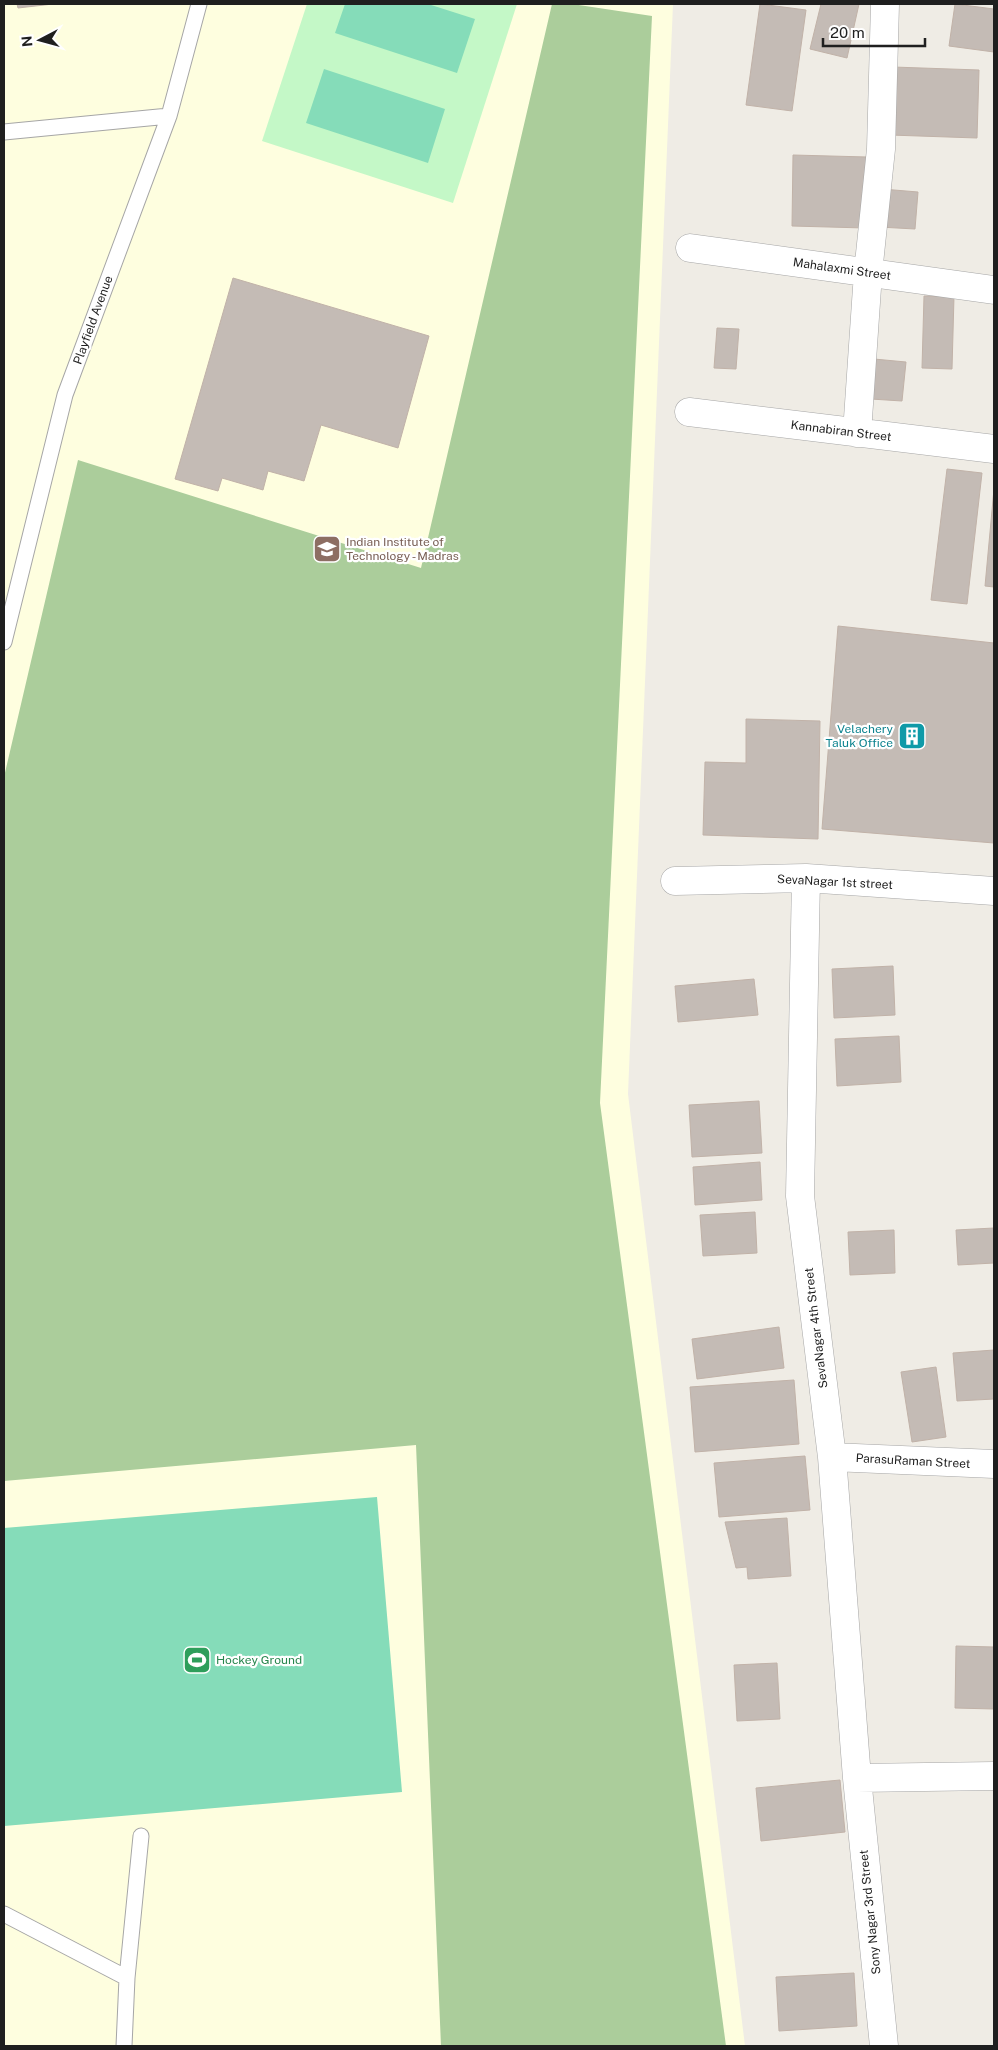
<svg xmlns="http://www.w3.org/2000/svg" width="998" height="2050" viewBox="0 0 998 2050" font-family="'Public Sans',sans-serif">
	<style>
		.education { fill: #fefedf }
		.forest { fill: #abcd9b }
		.park { fill: #c4f8c7 }
		.pitch { fill: #85dcb9 }
		.building { fill: #c4bbb5; stroke: #c1b2a8 }
		.lines { fill: none; stroke-linecap: round; stroke-linejoin: round }
		.lane-casing { stroke: #a6a6a6; stroke-width: 17 }
		.street-casing { stroke: #a6a6a6; stroke-width: 29 }
		.lane { stroke: #fff; stroke-width: 15 }
		.street { stroke: #fff; stroke-width: 28 }
		.labels { text-anchor: middle; dominant-baseline: central; stroke-width: 4.5; stroke-linejoin: round; paint-order: stroke }
		.street-label { font-size: 12px; fill: #1f1f1f; stroke: #fff }
		.education-label { font-size: 12px; fill: #785e54; stroke: #fff; text-anchor: start }
		.culture-label { font-size: 12px; fill: #0d838f; stroke: #fff; text-anchor: end }
		.leisure-label { font-size: 12px; fill: #27864d; stroke: #fff; text-anchor: start }
	</style>
	<rect width="100%" height="100%" fill="#efece5"/>
	<path class="education" d="M4,4H673L628,1094L745,2046H4Z"/>
	<path class="forest" d="M552,4H572L652,16L600,1103L726,2046H441L416,1445L4,1481V777L78,460L421,568Z"/>
	<path class="park" d="M307,4H517L453,203L262,141Z"/>
	<path class="pitch" d="M345,4H428L475,19L457,73L335,33Z
		M324,69L445,109L428,163L306,123Z
		M377,1497L402,1792L4,1826V1528Z"/>
	<path class="building" d="M17,4H53L18,8Z
		M760,4L806,10L792,111L746,105Z
		M821,4H859L847,58L810,49Z
		M955,4L994,9V52L949,46Z
		M893,67L979,70L977,138L890,135Z
		M793,155L867,157L865,228L792,226Z
		M882,189L918,192L915,229L879,227Z
		M233,278L429,336L398,448L321,425L304,481L268,471L263,490L222,478L218,491L175,479Z
		M924,296H954L952,369L922,368Z
		M717,328L739,329L736,369L714,368Z
		M874,359L906,362L902,401L871,399Z
		M947,469L982,473L967,604L931,600Z
		M994,489V587L985,586Z
		M838,626L994,643V843L822,829Z
		M746,719L820,721L818,839L703,835L705,762L746,763Z
		M893,966L895,1015L834,1018L832,969Z
		M754,979L758,1015L678,1022L675,986Z
		M899,1036L901,1082L837,1086L835,1039Z
		M759,1101L762,1153L692,1157L689,1105Z
		M760,1162L762,1200L695,1205L693,1167Z
		M755,1212L757,1253L703,1256L700,1215Z
		M994,1228V1263L958,1265L956,1230Z
		M894,1230L895,1273L850,1275L848,1232Z
		M779,1327L784,1368L697,1379L692,1339Z
		M994,1350V1399L957,1401L953,1353Z
		M936,1367L946,1437L912,1442L901,1372Z
		M794,1380L799,1444L695,1452L690,1387Z
		M805,1456L810,1510L719,1517L714,1463Z
		M787,1518L791,1576L748,1579L747,1567L736,1568L725,1522Z
		M956,1646L994,1647V1709L955,1708Z
		M777,1663L780,1719L737,1721L734,1665Z
		M840,1780L845,1832L761,1841L756,1788Z
		M854,1973L857,2026L779,2031L776,1977Z"/>
	<g class="lines">
		<g class="lane-casing">
			<path id="lane" d="M4,132L169,116
				M4,642L65,395L169,116L199,4
				M4,1914L127,1978
				M124,2046L127,1978L141,1836"/>
		</g>
		<g class="street-casing">
			<path id="street" d="M690,248L994,290
				M689,412L994,449
				M857,433L868,273L881,149L885,4
				M806,878L800,1196L832,1457L857,1778L884,2046
				M675,881L806,878L994,891
				M832,1457L994,1464
				M857,1778L994,1776"/>
		</g>
		<use href="#lane" class="lane"/>
		<use href="#street" class="street"/>
	</g>
	<defs>
		<g id="university-square" transform="scale(1.4375)"><rect x="-9" y="-9" width="18" height="18" rx="4" fill="#8d6e63" stroke="#fff"/><path d="M0-5L7-2L0 1L-7-2ZM-4 1L0 2.5L4 1V4Q0 6-4 4Z" fill="#fff"/></g>
		<g id="building-square" transform="scale(1.4375)"><rect x="-9" y="-9" width="18" height="18" rx="4" fill="#0f9aa8" stroke="#fff"/><path d="M-4-6H4V6H1V3H-1V6H-4ZM-2.5-4.3h1.7v1.8h-1.7ZM.8-4.3h1.7v1.8H.8ZM-2.5-1h1.7V.8h-1.7ZM.8-1h1.7V.8H.8Z" fill="#fff"/></g>
		<g id="stadium-square" transform="scale(1.4375)"><rect x="-9" y="-9" width="18" height="18" rx="4" fill="#2e9e5b" stroke="#fff"/><path d="M0-5a6.5 5 0 1 0 0 10a6.5 5 0 1 0 0-10ZM-3.5-1.8h7v3.6h-7Z" fill="#fff"/></g>
	</defs>
	<g fill-rule="evenodd">
		<use href="#university-square" x="327" y="549"/>
		<use href="#building-square" x="912" y="736"/>
		<use href="#stadium-square" x="197" y="1660"/>
	</g>
	<g class="labels">
		<g class="street-label">
			<text transform="translate(842 269) rotate(8)">Mahalaxmi Street</text>
			<text transform="translate(93 320) rotate(-70)">Playfield Avenue</text>
			<text transform="translate(841 431) rotate(7)">Kannabiran Street</text>
			<text transform="translate(835 882) rotate(3)">SevaNagar 1st street</text>
			<text transform="translate(816 1328) rotate(-97)">SevaNagar 4th Street</text>
			<text transform="translate(913 1461) rotate(3)">ParasuRaman Street</text>
			<text transform="translate(870 1912) rotate(-96)">Sony Nagar 3rd Street</text>
		</g>
		<g class="education-label">
			<text x="346" y="542">Indian Institute of<tspan x="346" dy="14">Technology - Madras</tspan></text>
		</g>
		<g class="culture-label">
			<text x="893" y="729">Velachery<tspan x="893" dy="14">Taluk Office</tspan></text>
		</g>
		<g class="leisure-label">
			<text x="216" y="1660">Hockey Ground</text>
		</g>
	</g>
	<rect width="998" height="2050" fill="none" stroke="#1f1f1f" stroke-width="10"/>
	<g transform="translate(40 40) rotate(264)" stroke="#ffffff" stroke-width="4" paint-order="stroke">
	<path d="M0-4L9 19L0 12L-9 19Z" fill="#1f1f1f"/>
	<text y="-8" font-size="14" font-weight="bold" text-anchor="middle" fill="#1f1f1f">N</text>
	</g>
	<path d="M823 38v8h102v-8" fill="none" stroke="#1f1f1f" stroke-width="2.5"/>
	<text x="830" y="38" font-size="15" fill="#1f1f1f" stroke="#ffffff" stroke-width="4" paint-order="stroke">20 m</text>
</svg>
